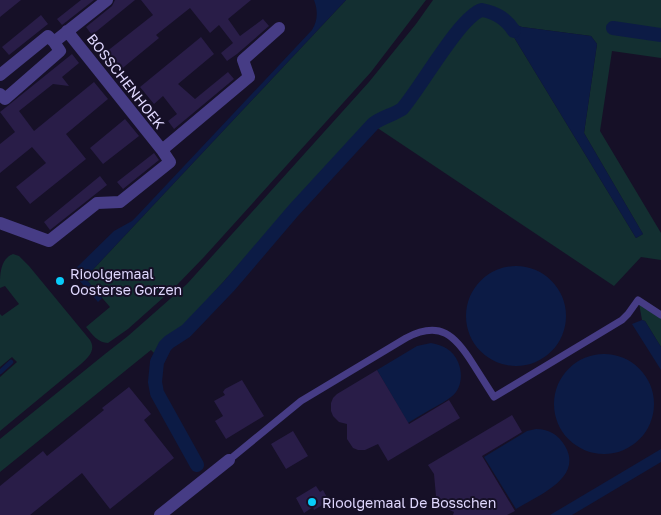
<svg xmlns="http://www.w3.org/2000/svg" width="661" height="515" viewBox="0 0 661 515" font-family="'Golos Text',sans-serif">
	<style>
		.green { fill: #132f31 }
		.water { fill: #0c1b45 }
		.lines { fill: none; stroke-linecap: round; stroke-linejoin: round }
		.stream { stroke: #0c1b45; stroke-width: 4.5 }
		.canal { stroke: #0c1b45; stroke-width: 14 }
		.building { fill: #291d48 }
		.lane { stroke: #463c85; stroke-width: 7 }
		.street { stroke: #463c85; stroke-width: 12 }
		.poi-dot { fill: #08ccfa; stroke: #161027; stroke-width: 2 }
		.labels { text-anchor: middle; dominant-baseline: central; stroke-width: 4; stroke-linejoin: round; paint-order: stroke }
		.street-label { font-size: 14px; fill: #dfd7fe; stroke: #161027 }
		.poi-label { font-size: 14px; fill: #dfd7fe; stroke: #161027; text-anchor: start }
	</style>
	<rect width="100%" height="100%" fill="#161027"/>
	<path class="green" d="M346,0H426L371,72L204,257L174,288L128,329L108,343C98,343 92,334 86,327L110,307L85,278Z
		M433,0H661V58L612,51L600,131L661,233V260L641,257L614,286L376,127L398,118L413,105L469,22C472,20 475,16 479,15C493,8 505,24 512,34L636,238L643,234L584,133L597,44L591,36L522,27C515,25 511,20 506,16C487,0 475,7 461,22L401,105C393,111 382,113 373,120L286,212L190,319C178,332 165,340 155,354L151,350L0,472V439L105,354L128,336L187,284L369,82L416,24Z
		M13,254L19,256L29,266L90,340C96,350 89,357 81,364L0,431V377L17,362L12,357L0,367V314L2,316L19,304L5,286L0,288C0,275 0,259 13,254Z
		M639,303L661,317V347L645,321L642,320Z"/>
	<path class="water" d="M314,0H346L85,278L102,298L98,302L72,272L114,231L132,221L137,216L312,30C318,21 318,10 314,0Z
		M505,15L514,24L522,27L591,36L597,44L584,133L643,234L636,238L512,34L500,20Z
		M466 316a50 50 0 1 1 100 0a50 50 0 1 1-100 0Z
		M642,320L645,321L661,347V370L632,324Z
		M431,343C443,345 453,350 458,362C463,373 462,389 451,397C446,401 440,404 435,407C426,412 417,417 408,423L377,370L417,346Z
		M554 404a50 50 0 1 1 100 0a50 50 0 1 1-100 0Z
		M536,429C548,429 558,434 565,446C584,478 537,496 516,509L484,457L527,431Z
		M661,449V462L572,515H550Z"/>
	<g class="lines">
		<path class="stream" d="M0,372L11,362"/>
		<path class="canal" d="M613,28L661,35
			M197,465L157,393L155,382L157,362L165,346L169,342L186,331L229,286L293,211L373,124C382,117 393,115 402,109C420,89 460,16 482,10C497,13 506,19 514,31"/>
	</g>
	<path class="building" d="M0,0H21L0,17Z
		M81,0H94L62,25L57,19Z
		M115,0H135L92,35L86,27L112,6Z
		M141,0H251L228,19L240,36L263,19L269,26L237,54L227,61L221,53L233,43L219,25L210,33L190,8L156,35L159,38L119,71L116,68L113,70L101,56L153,15Z
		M41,15L48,24L9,55L2,47Z
		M201,37L214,54L178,84L195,99L228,72L234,79L174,129L168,121L177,114L163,96L154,104L140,87Z
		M72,54L79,63L62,77L69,86L53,84L19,111L34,131L94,82L108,99L66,134L86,159L30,204L16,187L46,163L32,147L0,173V144L15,132L0,112Z
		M125,119L139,136L103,164L90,148Z
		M154,153L159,160L123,189L117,182Z
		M100,176L107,185L50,230L44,222Z
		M377,370L409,424L449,400L460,418L388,461L378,444L365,450H358L353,448L347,439V424L339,422L333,416L331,411V403L333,398L337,394Z
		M242,380L264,416L226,439L215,421L223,416L214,401L225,395L223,392L225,389Z
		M129,387L151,414L144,420L174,458L110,509L82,473L30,515H0V486L43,451L47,456L104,410L102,408Z
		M512,415L522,432L482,456L515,511L507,515H453L454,512L443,507L438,501L436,496L434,474L428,465Z
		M293,431L308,456L286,469L271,444Z
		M316,486L320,492L323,490L329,501L314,510L313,507L304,513L296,498Z"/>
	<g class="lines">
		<path class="lane" d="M229,460L301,401L406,338C440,320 455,335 473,364C480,375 487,386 494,397L622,320L628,314L638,300L661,315"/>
		<path class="street" d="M67,31L162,150
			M0,75L48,36L54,42
			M0,94L5,99L60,51L54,42L107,0
			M0,223L49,241L97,203L120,202L170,162L162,150L249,77L243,60L279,28
			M160,515L229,460"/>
	</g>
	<g class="poi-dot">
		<circle cx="60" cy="281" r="5"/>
		<circle cx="312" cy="502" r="5"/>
	</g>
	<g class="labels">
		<g class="street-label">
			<text transform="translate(126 81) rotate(52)">BOSSCHENHOEK</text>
		</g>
		<g class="poi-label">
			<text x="70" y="273">Rioolgemaal<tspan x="70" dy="16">Oosterse Gorzen</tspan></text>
			<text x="322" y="502">Rioolgemaal De Bosschen</text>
		</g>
	</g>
</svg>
